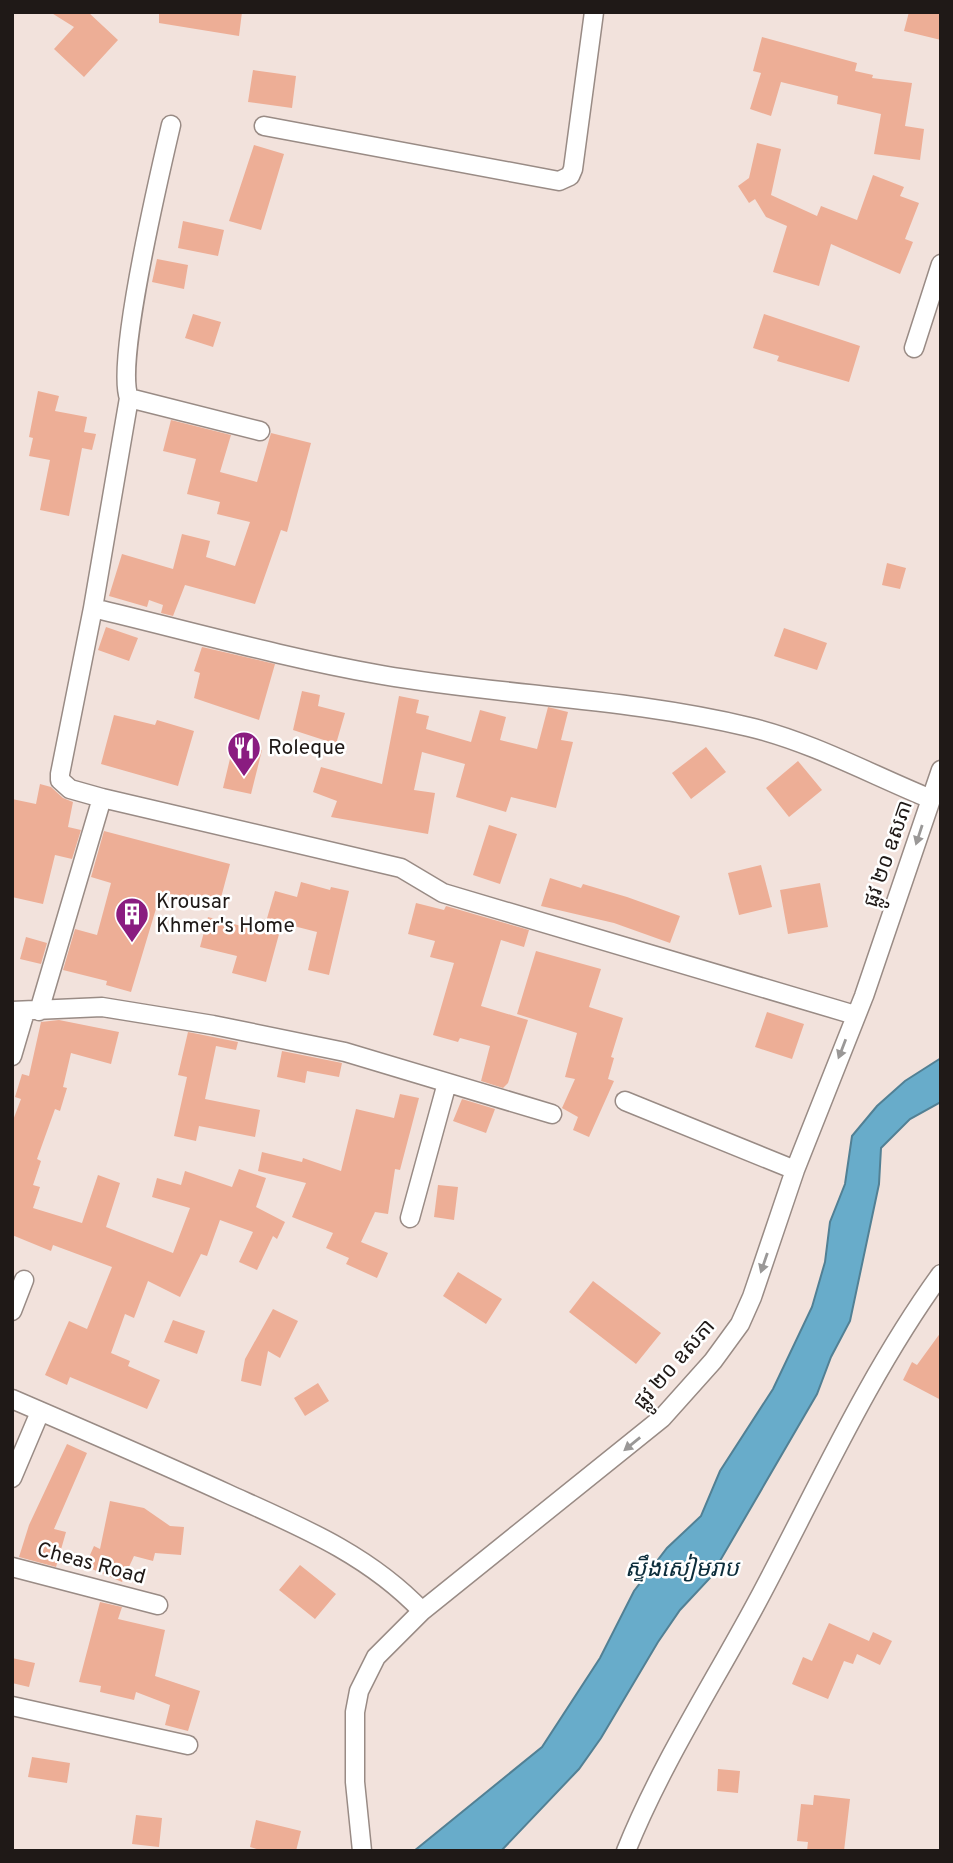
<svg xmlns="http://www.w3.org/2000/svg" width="953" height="1863" viewBox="0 0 953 1863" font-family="Overpass,'Noto Sans Khmer',sans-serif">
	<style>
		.water { fill: #68acca; stroke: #528094; stroke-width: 2 }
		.building { fill: #edae96 }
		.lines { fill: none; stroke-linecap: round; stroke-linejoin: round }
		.street-casing { stroke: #998b85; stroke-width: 21 }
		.street { stroke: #fff; stroke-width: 18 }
		.oneway { fill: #9a9897 }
		.labels { text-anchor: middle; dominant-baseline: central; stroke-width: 5; stroke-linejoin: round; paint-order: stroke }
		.poi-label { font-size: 21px; fill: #1f1917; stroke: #fff; text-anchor: start }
		.street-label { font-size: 21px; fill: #1f1917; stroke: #fff }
		.water-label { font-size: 23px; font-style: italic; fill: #0c2d3b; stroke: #fff }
	</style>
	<rect width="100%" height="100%" fill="#f2e2dc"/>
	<path class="water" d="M941,1058V1102L910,1119L881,1148L879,1184L850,1321L831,1357L817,1394L710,1578L680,1610L658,1642L601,1738L579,1769L501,1851H414L542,1747L600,1658L634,1591L667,1548L701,1516L720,1471L773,1389L812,1307L825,1262L830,1222L845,1184L852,1136L877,1106L905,1081Z"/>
	<path class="building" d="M50,12H88L118,40L84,77L54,49L74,27Z
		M159,12H242L239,36L159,23Z
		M909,12H941V40L904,31Z
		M762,37L857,63L855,71L873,75L872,78L912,83L905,126L924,129L920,160L874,154L881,114L837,104L838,96L781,82L771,116L750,109L761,73L753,71Z
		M253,70L296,76L292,108L248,102Z
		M757,143L781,149L771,195L817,216L821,206L857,220L873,175L904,187L900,196L919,203L905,239L913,242L900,274L831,244L819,286L773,272L787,226L766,217L755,199L749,203L738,186L749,178Z
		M254,145L284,154L261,230L229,221Z
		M183,221L224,230L218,256L178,248Z
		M157,259L188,265L184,289L152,282Z
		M193,314L221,322L213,347L185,338Z
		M764,314L860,346L849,382L777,361L779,356L753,348Z
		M38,391L59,396L55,411L87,417L84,432L96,434L92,450L82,448L69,516L40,510L50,460L29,456L33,438L29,437Z
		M171,420L231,435L220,472L257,482L271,433L311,443L287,532L281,530L255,604L185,585L173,616L161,613L163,605L149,600L147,607L109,596L122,554L173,569L182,534L210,541L206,557L235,566L250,522L217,514L220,502L187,494L196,459L163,451Z
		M887,563L906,568L900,589L882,585Z
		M106,627L138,638L129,661L98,650Z
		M784,628L827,643L817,670L774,656Z
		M202,647L275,664L259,720L194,698L200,673L194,671Z
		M302,691L320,695L318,706L345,713L336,744L293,730Z
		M399,696L419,700L416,713L429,716L426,729L471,742L480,710L506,717L500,740L537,749L548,707L568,712L561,740L573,742L556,808L511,797L506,812L456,797L465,764L422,752L414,790L435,793L428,834L331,817L337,801L313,792L321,767L382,784Z
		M114,715L155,725L157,720L194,731L178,786L101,764Z
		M234,742L262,750L251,794L223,788Z
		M706,747L726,772L691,799L672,773Z
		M798,761L822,790L789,817L766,788Z
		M40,784L51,787L63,798L73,802L68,827L81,830L72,859L55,855L43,904L12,897V799L36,804Z
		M489,825L517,834L500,884L473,875Z
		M104,831L230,864L219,905L161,892L131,992L106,985L107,981L63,970L75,929L97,935L111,883L91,877Z
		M761,865L772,907L739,915L728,873Z
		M550,878L581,888L583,884L627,897L680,916L670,943L614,923L541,906Z
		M301,882L330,890L331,887L349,891L329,975L308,970L317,932L282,923L266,982L232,973L237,956L200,947L208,917L263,932L275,891L297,897Z
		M820,883L828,927L788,934L780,890Z
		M416,903L444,910L446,906L529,930L524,947L501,940L481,1006L528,1020L508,1083L503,1088L481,1081L490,1046L460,1038L458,1042L433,1035L454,963L430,957L435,941L408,934Z
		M26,937L47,943L41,964L20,959Z
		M536,951L601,969L589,1007L623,1018L611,1057L614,1058L608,1079L614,1081L589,1137L573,1130L578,1117L562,1108L575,1079L565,1077L577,1033L517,1014Z
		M767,1012L804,1024L792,1059L755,1047Z
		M59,1020L119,1032L111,1064L71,1053L63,1087L67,1088L60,1111L55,1109L37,1159L41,1161L33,1185L40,1187L33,1208L82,1223L98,1175L120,1183L106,1227L173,1253L190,1208L152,1197L157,1178L181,1185L185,1171L232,1187L239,1169L266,1178L256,1207L285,1222L277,1239L273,1236L257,1270L239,1262L253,1232L220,1220L207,1256L201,1254L180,1297L148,1281L134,1318L125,1314L111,1353L130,1361L128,1366L160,1380L147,1409L70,1377L67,1385L45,1375L69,1321L87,1329L112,1267L53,1245L51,1251L12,1235V1123L21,1099L15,1097L22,1074L29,1076L41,1022Z
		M188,1032L238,1042L236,1050L216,1046L205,1099L260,1110L255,1137L199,1126L196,1141L174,1136L187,1077L178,1075Z
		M282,1051L342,1063L339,1077L307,1071L305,1083L277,1077Z
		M400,1094L419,1098L400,1170L395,1169L388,1214L375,1212L361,1242L388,1253L377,1278L346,1264L349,1258L326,1248L333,1233L292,1217L306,1183L258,1171L262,1152L302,1162L303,1158L341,1171L356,1109L394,1118Z
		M462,1099L495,1109L486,1133L453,1121Z
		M438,1185L458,1187L454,1220L434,1217Z
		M458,1272L502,1299L486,1324L443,1296Z
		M593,1281L661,1333L636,1364L569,1312Z
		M273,1309L298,1321L280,1358L268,1351L261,1386L241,1381L245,1359Z
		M173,1320L205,1331L197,1354L164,1342Z
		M941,1332V1400L903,1380L912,1362L917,1365Z
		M318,1383L329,1401L305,1416L294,1398Z
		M67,1444L87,1453L54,1529L66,1532L56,1567L19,1557L29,1525Z
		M110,1501L144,1508L170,1526L184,1527L181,1555L155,1553L153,1561L134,1556L122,1582L85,1566L94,1546L100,1549Z
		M300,1565L336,1594L315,1619L279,1590Z
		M100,1602L122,1607L118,1619L165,1630L155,1676L200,1691L188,1731L165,1725L170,1705L136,1692L134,1700L100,1692L101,1686L79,1682Z
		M829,1623L869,1641L873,1632L892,1641L880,1665L857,1654L853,1664L844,1661L828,1699L792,1684L803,1657L812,1661Z
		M12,1658L35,1663L29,1687L12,1683Z
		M32,1757L70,1763L67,1783L28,1777Z
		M718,1769L740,1771L738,1793L717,1791Z
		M814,1795L850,1799L844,1851H807L808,1842L797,1841L801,1804L813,1805Z
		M136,1815L162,1818L159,1847L132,1844Z
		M256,1820L301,1831L296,1851H264L250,1847Z"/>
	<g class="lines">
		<g class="street-casing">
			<path id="street" d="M264,126L559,181L570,176L573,169L594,12
				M914,348L941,264
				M129,398L260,431
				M93,608C189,631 285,658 382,675C504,696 629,698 749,727C812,742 872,775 931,799
				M102,798L401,868L443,893L855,1015
				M12,1011L102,1007L213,1025L345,1052L552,1114
				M39,1011L102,798L70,789L60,780V774L93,608L129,398C115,363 160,172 171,125
				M12,1056L25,1012
				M625,1101L795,1170
				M410,1218L447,1083
				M12,1311L24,1280
				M12,1399C84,1430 156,1461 228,1494C299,1526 368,1554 422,1611
				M12,1478L40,1412
				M12,1567L158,1605
				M12,1706L188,1745
				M362,1851L355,1782V1712L359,1691L376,1657L422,1611L662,1418L713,1361L740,1324L752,1297L795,1170L864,996L941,770
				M626,1851C661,1764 713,1684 757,1602C816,1492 867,1376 941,1274"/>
		</g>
		<use href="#street" class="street"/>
	</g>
	<defs><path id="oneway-solid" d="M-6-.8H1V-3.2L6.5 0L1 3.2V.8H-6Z" transform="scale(1.75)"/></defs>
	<g class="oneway">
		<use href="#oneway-solid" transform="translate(919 835) rotate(108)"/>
		<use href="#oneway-solid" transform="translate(842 1049) rotate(111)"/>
		<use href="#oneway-solid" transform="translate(764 1263) rotate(109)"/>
		<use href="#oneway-solid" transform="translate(632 1444) rotate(141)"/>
	</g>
	<defs>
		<g id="restaurant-pin" transform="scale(1.75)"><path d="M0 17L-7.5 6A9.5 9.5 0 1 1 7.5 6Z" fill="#8a1c80" stroke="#fff"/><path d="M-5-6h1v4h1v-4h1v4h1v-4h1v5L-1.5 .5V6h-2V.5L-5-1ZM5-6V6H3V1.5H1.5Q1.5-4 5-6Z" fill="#fff"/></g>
		<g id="building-pin" transform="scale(1.75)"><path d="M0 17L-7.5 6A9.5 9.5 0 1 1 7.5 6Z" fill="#8a1c80" stroke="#fff"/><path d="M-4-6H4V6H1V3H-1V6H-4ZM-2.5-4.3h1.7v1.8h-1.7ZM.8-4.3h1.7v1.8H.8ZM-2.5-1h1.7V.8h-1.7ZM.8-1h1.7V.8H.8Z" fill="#fff"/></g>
	</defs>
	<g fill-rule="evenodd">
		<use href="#restaurant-pin" x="244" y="748"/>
		<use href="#building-pin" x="132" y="914"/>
	</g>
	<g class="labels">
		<g class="poi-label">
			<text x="268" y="748">Roleque</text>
			<text x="156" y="902">Krousar<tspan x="156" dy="24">Khmer's Home</tspan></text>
		</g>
		<g class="street-label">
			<text transform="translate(889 854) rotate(-71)">ផ្លូវ ២០ ឧសភា</text>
			<text transform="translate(675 1365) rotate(-49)">ផ្លូវ ២០ ឧសភា</text>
			<text transform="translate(91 1564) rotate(15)">Cheas Road</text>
		</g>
		<g class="water-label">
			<text x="682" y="1570">ស្ទឹងសៀមរាប</text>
		</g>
	</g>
	<rect width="953" height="1863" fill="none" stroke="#1f1917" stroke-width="28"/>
</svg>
